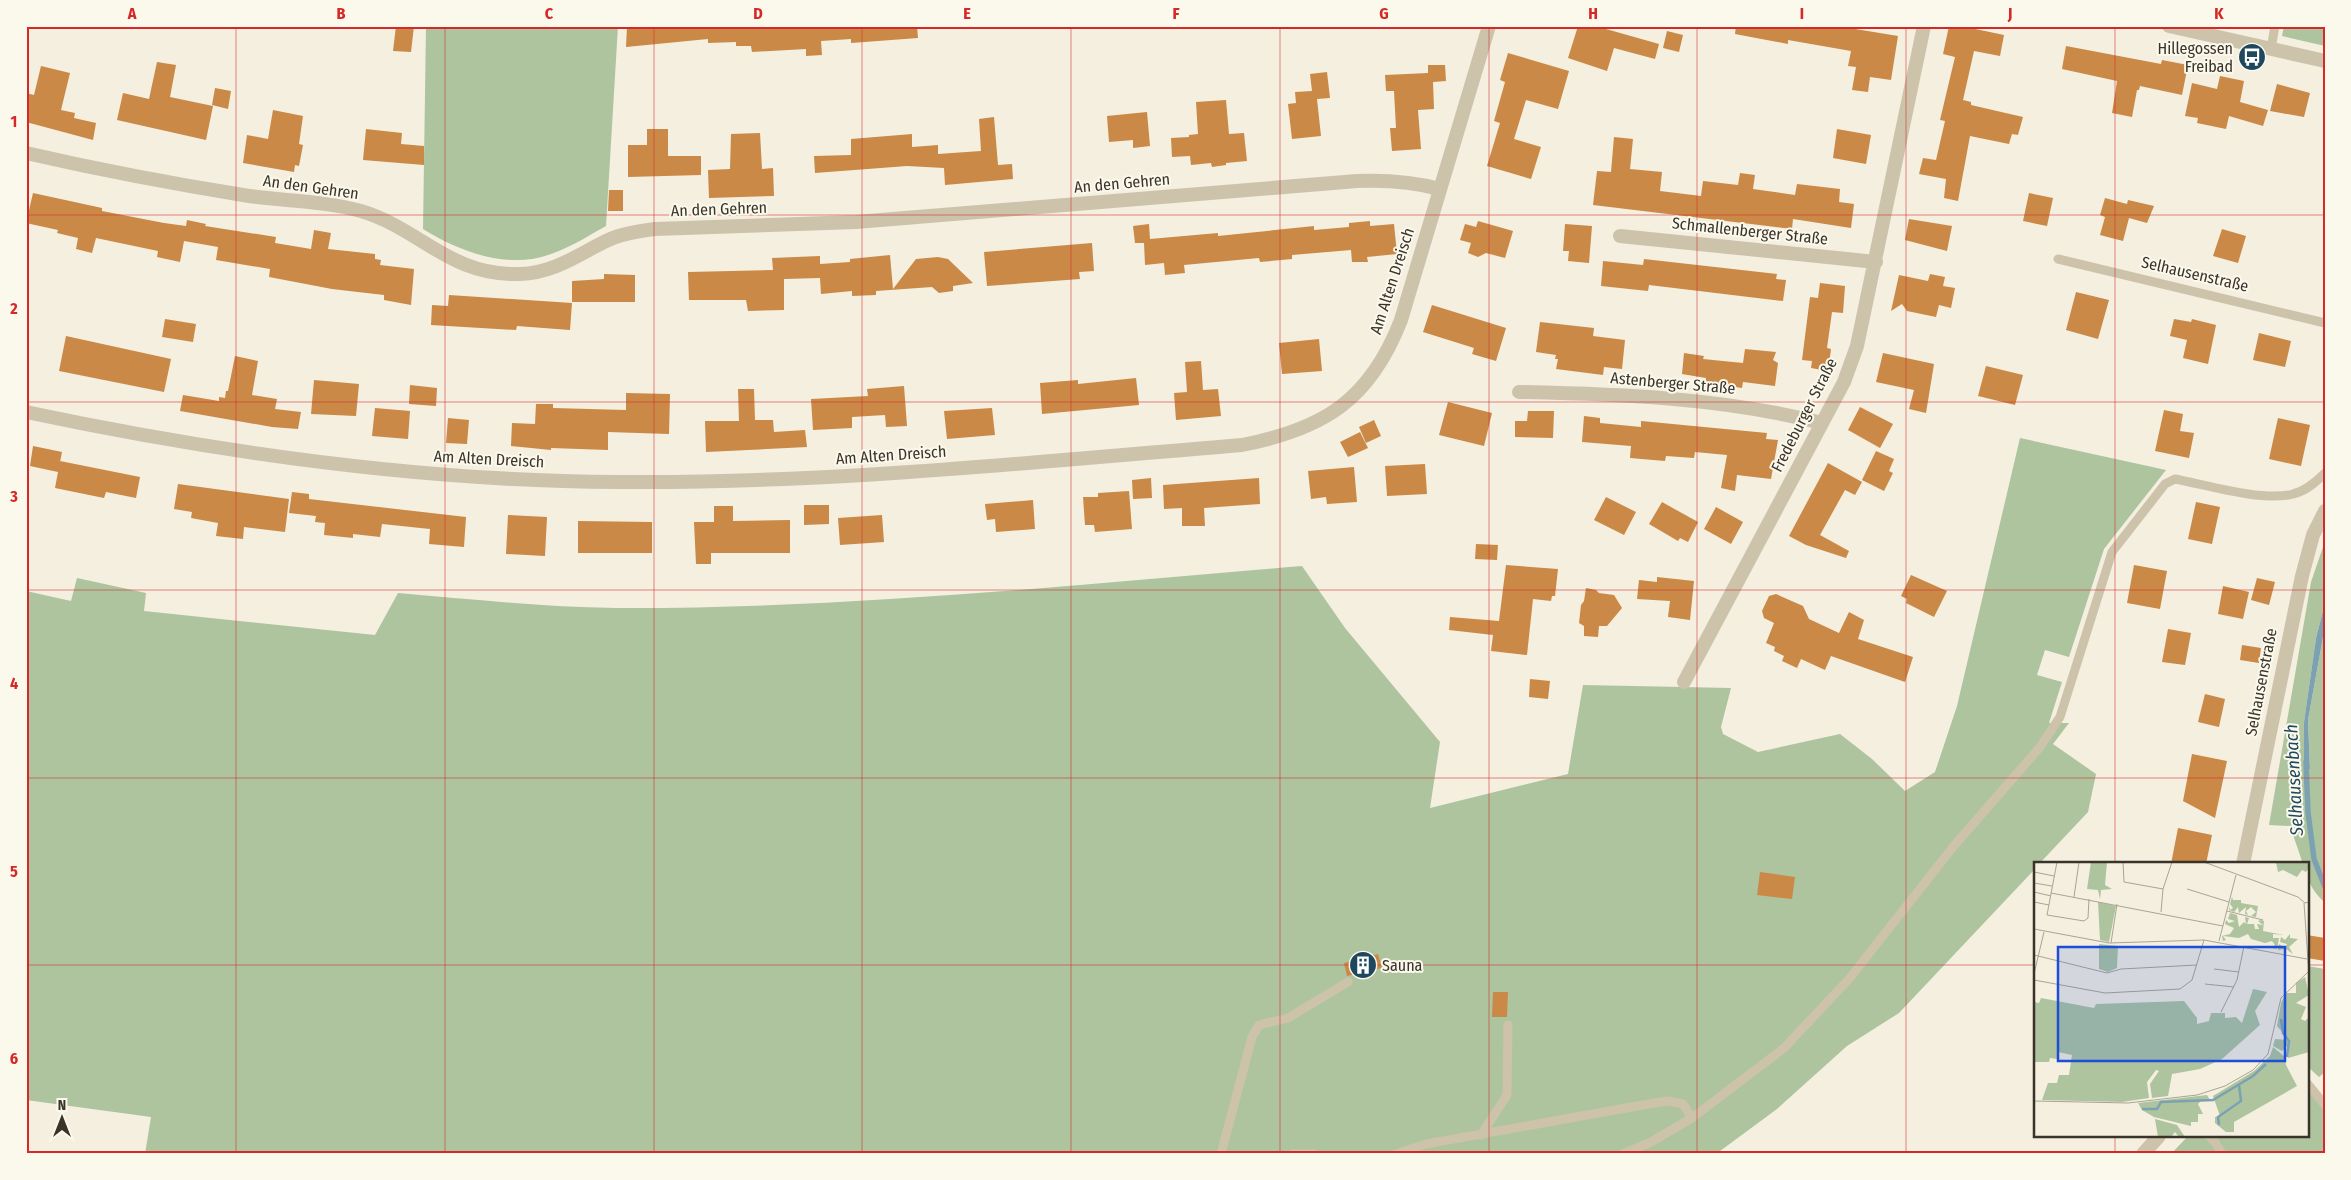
<svg xmlns="http://www.w3.org/2000/svg" width="2351" height="1180" viewBox="0 0 2351 1180" font-family="'Fira Sans Condensed',sans-serif">
	<style>
		.green { fill: #adc49e }
		.water { fill: #7ca2b2 }
		.lines { fill: none; stroke-linecap: round; stroke-linejoin: round }
		.stream { stroke: #7ca2b2; stroke-width: 5.5 }
		.building { fill: #ca8946 }
		.service { stroke: #cdc3aa; stroke-width: 9 }
		.minor { stroke: #cdc3aa; stroke-width: 14 }
		.tertiary { stroke: #cdc3aa; stroke-width: 14 }
		.grid { fill: none; stroke: #d62828; stroke-width: 1; stroke-opacity: 0.55 }
		.labels { text-anchor: middle; dominant-baseline: central; stroke-width: 4; stroke-linejoin: round; paint-order: stroke }
		.poi-label { font-size: 16px; fill: #3a332a; stroke: #fbf8ec; text-anchor: end }
		.street-label { font-size: 16px; fill: #3a332a; stroke: #fbf8ec }
		.water-label { font-size: 18px; font-style: italic; fill: #1d485d; stroke: #fbf8ec }
		.inset-river { fill: none; stroke: #7ca2b2; stroke-width: 2.5 }
		.inset-road { fill: none; stroke: #aaa497; stroke-width: 1 }
		.view { fill: #1d4ed8; fill-opacity: 0.15; stroke: #1d4ed8; stroke-width: 2.5 }
		.inset-edge { fill: none; stroke: #3a332a; stroke-width: 2.5 }
		.neatline { fill: none; stroke: #d62828; stroke-width: 2 }
		.grid-label { font-size: 16px; text-anchor: middle; font-weight: bold; fill: #d62828 }
	</style>
	<rect width="100%" height="100%" fill="#f4efdf"/>
	<path class="green" d="M426,26H618L606,226C588,236 571,247 551,254C508,270 460,252 423,229Z
		M2284,26H2325V46L2282,36Z
		M2020,438L2166,470L2104,549L2069,657L2045,650L2037,675L2062,682L2049,723H2069L2053,744L2096,774L2088,812L2039,864H2035V869L1899,1013L1847,1046L1777,1109L1716,1154H145L151,1117L26,1100V591L71,601L77,578L146,593L144,611L375,635L398,593C470,599 543,607 616,608C845,609 1074,585 1302,566L1345,628L1440,742L1430,808L1568,774L1583,685L1731,688L1721,727L1723,734L1758,752L1840,734L1872,759L1905,791L1935,772L1957,706Z
		M2325,541V603L2316,638L2304,722V769H2310L2308,720L2325,626V903C2312,890 2307,882 2307,864H2303L2290,826L2269,825L2311,582Z
		M2307,966L2325,969V1072L2319,1077L2307,1066Z
		M2307,1087L2325,1103V1154H2171L2188,1136H2307Z"/>
	<path class="water" d="M2325,603V626L2308,720L2310,769H2304V722L2316,638Z"/>
	<g class="lines">
		<path class="stream" d="M2306,762L2308,812L2314,859L2325,887"/>
	</g>
	<path class="building" d="M396,26H414L411,52L393,51Z
		M627,26H917L918,38L851,43V39L821,41L822,55L806,56V49L752,52L751,46H736V42L708,43V39L626,47Z
		M1578,26H1607L1606,29L1659,44L1655,59L1614,48L1607,71L1568,58Z
		M1736,26H1837L1898,36L1891,80L1870,77L1868,92L1852,90L1856,67L1848,66L1851,51L1788,40V44L1735,34Z
		M1949,26H1961L2004,35L2000,56L1974,51L1963,100L1971,102V105L2023,117L2018,135L2012,134L2009,144L1970,136L1958,201L1944,198L1946,179L1919,174L1923,158L1936,160L1945,121L1940,120L1955,57L1943,54Z
		M1667,31L1683,35L1679,52L1663,48Z
		M2066,46L2161,64L2162,60L2188,65L2182,95L2140,86L2139,90H2137L2132,117L2112,113L2117,81L2062,69Z
		M1508,53L1569,71L1558,109L1526,100L1514,139L1541,147L1531,179L1487,166L1500,123L1494,121L1505,82L1500,80Z
		M157,62L176,65L170,97L213,106L206,140L117,120L123,93L149,99Z
		M1428,65H1445L1446,81L1433,82L1434,109L1418,110L1421,149L1392,151L1390,128H1396L1394,91H1386L1385,75L1428,73Z
		M41,66L70,73L61,110L75,113L74,118L96,123L93,140L26,122V93L34,95Z
		M1327,72L1330,98L1317,99L1321,136L1292,139L1288,104L1296,103L1295,92L1312,91L1310,74Z
		M2220,76L2244,81L2240,102L2268,110L2263,126L2229,116L2226,129L2197,123L2198,118L2185,116L2192,83L2217,89Z
		M2277,84L2310,93L2304,117L2270,111Z
		M215,88L231,91L228,109L212,105Z
		M1226,100L1229,134L1244,133L1247,161L1226,163V165L1212,167L1211,163L1191,165L1190,156L1172,157L1171,138L1189,137V135L1198,134L1196,102Z
		M273,110L303,116L299,144L303,145L299,166L295,165L294,172L243,163L247,135L268,139Z
		M1147,112L1150,146L1133,148V140L1109,142L1107,116Z
		M994,117L998,165L1012,164L1013,179L945,185L944,168L907,166L815,173L814,156L851,155V139L912,134V147L938,145V154L981,151L979,119Z
		M366,129L402,133L401,144L424,146V165L363,160Z
		M647,129H668V156H701V175L628,177V145H647Z
		M1837,129L1871,135L1866,164L1833,158Z
		M760,133L762,169L773,168L774,196L709,198L708,170L730,169L731,134Z
		M1614,137L1633,139L1630,169L1662,172L1660,191L1701,196L1703,181L1738,185L1740,173L1755,175L1753,189L1795,195L1797,184L1840,189L1839,202L1854,204L1851,228L1793,219L1792,229L1593,205L1597,171L1611,172Z
		M609,190H623V211H608Z
		M33,193L102,208V211L164,223L186,226L187,220L206,224L205,226L276,237L275,243L311,249L314,230L331,233L328,249L375,254V259L381,260L380,265L414,269L411,305L384,300V295L332,289L269,277L270,269L216,260L218,247L184,241L180,262L157,257L158,251L96,238L92,253L76,249L78,238L57,233L58,230L26,223Z
		M2029,193L2053,198L2047,226L2023,221Z
		M2105,198L2127,204L2128,200L2154,206L2147,223L2129,218L2123,241L2100,235L2105,217L2100,215Z
		M1909,219L1952,226L1947,251L1905,240Z
		M1370,221V226L1394,224L1397,254L1367,257L1368,262H1352L1351,250L1292,255V259L1260,262L1259,258L1184,265L1185,273L1165,275L1164,263L1145,265L1144,243H1135L1133,226L1149,224L1150,239L1218,233V236L1314,226V230L1349,227V223Z
		M1478,221L1513,231L1505,258L1486,253L1478,257L1468,253L1471,243L1460,240L1465,224L1476,227Z
		M1565,224L1592,226L1589,263L1568,261L1569,251H1563Z
		M2222,229L2246,236L2238,263L2213,256Z
		M1092,243L1094,271L1079,272L1080,279L987,286L984,252Z
		M890,255L893,289L916,259L938,257L948,259L973,283L953,286V291L939,293L932,287L876,291V295L852,296V291L821,294L820,278L784,279V310L748,311L746,300H689L688,272L773,270L772,258L820,256V264L850,262V259Z
		M1644,259L1777,274L1776,279L1786,280L1783,301L1649,285L1648,291L1601,286L1603,261L1643,265Z
		M604,274L635,275V302H572V281L604,279Z
		M1930,274L1945,277L1943,286L1955,288L1951,308L1939,305L1936,317L1907,311L1902,304L1891,311L1899,275L1928,281Z
		M1820,283L1845,286L1843,313L1832,312L1827,348L1831,349L1828,371L1811,368L1812,361L1802,360L1810,297L1818,298Z
		M2076,292L2109,300L2098,339L2066,330Z
		M449,295L572,303L570,330L517,326L516,330L431,325L432,305L448,306Z
		M1432,305L1506,328L1496,361L1472,354L1474,348L1423,332Z
		M165,319L196,324L193,342L162,337Z
		M2174,319L2191,322L2192,319L2216,325L2208,364L2183,358L2187,340L2170,336Z
		M1540,322L1594,328L1593,336L1625,340L1622,369L1604,367L1603,375L1556,369L1558,359H1555L1556,355L1536,352Z
		M2259,333L2291,341L2285,367L2253,360Z
		M66,336L171,359L164,392L59,371Z
		M1319,339L1322,371L1282,374L1279,343Z
		M1745,349L1776,352L1773,360L1778,363L1775,386L1743,382L1742,388L1722,385V388L1705,385L1706,378L1682,374L1684,353L1704,356L1703,359L1743,363Z
		M1883,353L1934,364L1926,413L1909,409L1914,390L1876,382Z
		M235,356L258,361L252,395L277,399L275,409L301,412L298,429L272,427L180,411L183,395L219,401V397L225,398L226,391H228Z
		M1201,361L1203,390L1218,389L1221,416L1176,420L1174,393L1187,392L1185,362Z
		M1986,366L2023,375L2015,405L1978,396Z
		M1136,378L1139,405L1042,414L1040,383L1078,380V384Z
		M314,380L359,384L356,416L311,414Z
		M410,385L437,388L436,406L409,404Z
		M904,386L907,426L886,427L885,415L852,417V428L813,430L811,399L868,396L867,389Z
		M738,389H754L755,420H773L774,432L805,430L807,447L706,452L705,421H739Z
		M626,393L670,394L669,434L608,432V450L551,448V450L511,446L512,423L535,424L536,404H553V408L626,410Z
		M1448,402L1492,413L1484,446L1439,435Z
		M1860,407L1893,424L1880,448L1848,430Z
		M375,408L410,411L408,439L372,436Z
		M992,408L995,435L947,439L944,411Z
		M2164,410L2183,414L2180,431L2194,433L2189,458L2155,451Z
		M1528,411H1554L1553,438L1515,437V421H1527Z
		M1584,416L1600,418V423L1610,424L1641,427V421L1767,433L1766,439L1778,440L1771,479L1737,475L1735,491L1721,488L1727,455L1695,452L1694,458L1666,456L1665,461L1630,458L1631,446L1582,442Z
		M448,418L469,420L467,444L446,443Z
		M2278,418L2310,425L2301,466L2269,459Z
		M1374,420L1381,436L1366,443L1359,427Z
		M1360,432L1368,448L1348,457L1340,442Z
		M33,446L62,452L59,467L60,461L140,477L136,498L106,492L104,498L55,488L58,472L30,466Z
		M1876,451L1894,459L1889,471L1893,473L1884,491L1862,480Z
		M1828,463L1862,482L1855,495L1845,490L1820,535L1849,551L1846,558L1806,545L1789,536Z
		M1425,464L1427,494L1387,496L1385,466Z
		M1354,467L1357,502L1327,504L1326,497L1311,499L1308,471Z
		M1151,478L1152,498L1133,499L1132,480Z
		M1259,478L1260,504L1204,508L1205,526H1182V508L1164,509L1163,485Z
		M178,484L289,499L285,532L244,527L243,539L216,536L218,523L191,518L192,512L174,509Z
		M1129,491L1132,529L1095,532L1094,525H1085L1083,497H1098V493Z
		M292,492L309,494V499L466,517L464,547L429,544L430,529L382,524L380,537L353,534V538L324,535L325,523L315,522L316,516L289,513Z
		M1606,497L1636,512L1624,535L1594,520Z
		M1033,500L1035,529L996,532L995,519L987,520L985,504Z
		M1662,502L1698,522L1688,542L1680,538L1678,541L1649,524Z
		M2196,502L2220,507L2212,544L2188,539Z
		M804,505H829V524L804,525Z
		M714,506H733V521L790,520V553H711V564H696L694,522H714Z
		M1716,507L1743,522L1731,544L1704,529Z
		M508,515L547,517L545,556L506,554Z
		M882,515L884,542L840,545L838,518Z
		M578,521L652,522V553H578Z
		M1476,544L1498,545L1497,560L1475,559Z
		M1506,565L1558,569L1555,596H1552L1551,601L1533,599L1527,655L1491,651L1493,635L1449,630L1450,617L1499,621Z
		M2134,565L2167,571L2160,609L2127,603Z
		M1911,575L1947,591L1934,617L1906,603L1907,599L1901,596Z
		M1657,577L1694,581L1690,620L1668,617L1670,601L1637,599L1639,580L1657,582Z
		M2257,578L2275,582L2269,605L2251,600Z
		M2223,586L2249,592L2243,619L2218,614Z
		M1586,588L1596,590L1599,593L1614,595L1622,608L1607,626H1599L1598,637L1584,636V626L1579,623L1581,605L1584,601Z
		M1776,594L1803,606L1809,619L1839,633L1849,612L1864,620L1858,639L1913,657L1905,682L1831,656L1825,670L1801,659L1797,668L1782,661L1784,656L1774,651L1775,647L1766,643L1774,623L1764,618L1762,611L1769,596Z
		M2168,629L2191,633L2185,665L2162,662Z
		M2242,645L2261,648L2259,663L2240,660Z
		M1530,679L1550,681L1548,699L1529,697Z
		M2205,694L2225,699L2219,727L2198,722Z
		M2192,754L2227,761L2215,818L2183,801Z
		M2178,828L2212,835L2206,864H2171Z
		M1760,872L1795,877L1792,899L1757,895Z
		M2307,935L2325,938V961L2307,958Z
		M1378,954L1382,968L1347,976L1344,963Z
		M1493,992H1508L1507,1017H1492Z"/>
	<g class="lines">
		<path class="service" d="M2271,49L2275,26
			M2058,259L2325,323
			M2307,1083L2325,1105
			M1481,1135L1507,1095L1508,1025
			M2209,1136L2215,1142L2222,1154
			M1221,1154L1252,1037L1259,1025L1288,1018L1348,982
			M1293,1154H1314
			M1396,1154L1426,1144L1654,1103L1669,1101L1683,1104L1692,1118
			M1623,1154L1651,1142L1692,1118L1784,1048L1849,979L1953,847L2040,747L2060,717L2112,552L2165,484L2175,479C2206,485 2263,502 2293,494C2306,491 2316,482 2325,473"/>
		<path class="minor" d="M2169,26L2325,61
			M26,153C100,170 174,184 249,196C285,201 325,201 361,211C421,229 449,276 520,274C553,273 576,256 604,242C619,234 638,231 655,229L856,222L1357,181C1385,180 1411,181 1439,189
			M1620,236L1876,262
			M1519,392C1620,394 1723,398 1822,423
			M26,412C220,453 418,481 617,482C826,484 1034,462 1242,445C1324,429 1370,400 1401,320L1489,26
			M1684,682L1844,382L1857,346L1924,26"/>
		<path class="tertiary" d="M2243,864L2302,576L2313,535L2325,511
			M2143,1154L2159,1136"/>
	</g>
	<path class="grid" d="M236,26V1154M445,26V1154M654,26V1154M862,26V1154M1071,26V1154M1280,26V1154M1489,26V1154M1697,26V1154M1906,26V1154M2115,26V864M26,215H2325M26,402H2325M26,590H2325M26,778H2325M26,965H2035M2307,965H2325M2115,1136V1154"/>
	<defs>
		<g id="bus-disc" transform="scale(1.4375)"><circle r="9.5" fill="#1d485d" stroke="#fbf8ec"/><path d="M-5-6H5V4H4V6H2V4H-2V6H-4V4H-5ZM-3.5-4V0h7V-4ZM-3.5 1.2v1.5H-2V1.2ZM2 1.2v1.5H3.5V1.2Z" fill="#fff"/></g>
		<g id="building-disc" transform="scale(1.4375)"><circle r="9.5" fill="#1d485d" stroke="#fbf8ec"/><path d="M-4-6H4V6H1V3H-1V6H-4ZM-2.5-4.3h1.7v1.8h-1.7ZM.8-4.3h1.7v1.8H.8ZM-2.5-1h1.7V.8h-1.7ZM.8-1h1.7V.8H.8Z" fill="#fff"/></g>
	</defs>
	<g fill-rule="evenodd">
		<use href="#bus-disc" x="2252" y="57"/>
		<use href="#building-disc" x="1363" y="965"/>
	</g>
	<g class="labels">
		<g class="poi-label">
			<text x="2233" y="48">Hillegossen<tspan x="2233" dy="18">Freibad</tspan></text>
			<text x="1382" y="965" text-anchor="start">Sauna</text>
		</g>
		<g class="street-label">
			<text transform="translate(1122 183) rotate(-5)">An den Gehren</text>
			<text transform="translate(311 187) rotate(8)">An den Gehren</text>
			<text transform="translate(719 209) rotate(-2)">An den Gehren</text>
			<text transform="translate(1750 231) rotate(6)">Schmallenberger Straße</text>
			<text transform="translate(2195 274) rotate(13)">Selhausenstraße</text>
			<text transform="translate(1392 281) rotate(-72)">Am Alten Dreisch</text>
			<text transform="translate(1673 383) rotate(5)">Astenberger Straße</text>
			<text transform="translate(1804 415) rotate(-63)">Fredeburger Straße</text>
			<text transform="translate(891 455) rotate(-4)">Am Alten Dreisch</text>
			<text transform="translate(489 459) rotate(3)">Am Alten Dreisch</text>
			<text transform="translate(2261 682) rotate(-79)">Selhausenstraße</text>
		</g>
		<g class="water-label">
			<text transform="translate(2294 780) rotate(-93)">Selhausenbach</text>
		</g>
	</g>
	<g transform="translate(2034 862)">
		<rect width="275" height="275" fill="#f4efdf"/>
		<path d="M57,0H73L71,23L78,27L67,28L66,37L64,28L53,27ZM242,0H275V6L272,10L268,8L263,15L249,8L244,10ZM198,35L199,38H207V41L224,44L222,55L217,54L222,50L217,45L212,49L214,53L211,52L212,45L205,51L204,45L200,50L195,48L196,44V48L199,46L196,42ZM64,40L82,44L75,80L66,78ZM196,51L203,53L205,65L210,60L212,62L211,55L215,56L213,62H220L221,67H225L223,62L229,63L224,59L227,58L230,59L229,69L250,73L239,72V76H245L243,87L237,86L241,83L238,79L231,81L217,77L214,72L205,76L189,74L192,78L189,79L188,74L196,72L200,66L191,62L192,58L195,61L201,59L194,57ZM256,72V76L264,77L255,85L259,92L252,87L244,88L245,82L251,86L253,82L246,80L247,75L251,78ZM65,82L84,84L83,106L74,110L65,107ZM271,115L275,133L262,141L272,145L267,157L271,159L275,155V190L254,196L255,182L248,189L239,184L241,177L255,178L243,164L247,141L252,131H262V121ZM219,127L233,130L221,149L226,163L188,197L166,207L138,212L134,234L118,236L116,222L125,209L122,208L113,220L115,236L88,240L8,238L14,221H23L25,213H35L38,193L24,190L23,197L16,196L15,200H0V140L5,141L7,136L60,146L62,142L150,139L163,156V162L175,159L177,151H191V156L202,155L208,161ZM239,185L251,195L252,203L263,224L200,260V270H192L181,261V255L186,254L179,234L220,209L236,194ZM173,233L176,238L167,239L164,242L169,252H164V260H157V264L120,255L108,248L104,241ZM121,257L143,263L151,275H145L141,270L137,275H124Z" fill="#adc49e"/>
		<path class="inset-river" d="M247,157L249,171L255,179L253,195M108,247H123L127,240L179,238L219,214L232,202M185,263L184,255L207,239L205,223"/>
		<path class="inset-road" d="M23,0L13,53L50,59L54,56L55,37M89,0L90,20L129,27M170,0L264,35L271,41L275,40M0,10L20,14M0,21L18,24M153,27L195,40M0,30L17,34M17,31L189,64M40,35L45,0M0,40L15,43M270,41L275,113M193,49L229,58M127,50L129,27L138,0M0,67L75,81L170,78L273,97M185,79L202,13M77,81L83,42M0,93L73,111L87,107L163,103M180,107L205,110M0,112L10,70M0,118L71,131L146,127L158,118L170,78M171,122L200,125M187,150L203,118L210,84M0,239L94,241L163,233L191,224L219,208L234,192L247,136L274,110"/>
		<path class="view" d="M24,85H251V199H24Z"/>
		<rect width="275" height="275" class="inset-edge"/>
	</g>
	<rect width="2351" height="1180" fill="none" stroke="#fbf8ec" stroke-width="55"/>
	<g transform="translate(62 1118)" stroke="#fbf8ec" stroke-width="4" paint-order="stroke">
	<path d="M0-4L9 19L0 12L-9 19Z" fill="#3a332a"/>
	<text y="-8" font-size="14" font-weight="bold" text-anchor="middle" fill="#3a332a">N</text>
	</g>
	<rect x="28" y="28" width="2296" height="1124" class="neatline"/>
	<g class="grid-label">
		<text x="132" y="19">A</text>
		<text x="341" y="19">B</text>
		<text x="549" y="19">C</text>
		<text x="758" y="19">D</text>
		<text x="967" y="19">E</text>
		<text x="1176" y="19">F</text>
		<text x="1384" y="19">G</text>
		<text x="1593" y="19">H</text>
		<text x="1802" y="19">I</text>
		<text x="2010" y="19">J</text>
		<text x="2219" y="19">K</text>
		<text x="14" y="127">1</text>
		<text x="14" y="314">2</text>
		<text x="14" y="502">3</text>
		<text x="14" y="689">4</text>
		<text x="14" y="877">5</text>
		<text x="14" y="1064">6</text>
	</g>
</svg>
